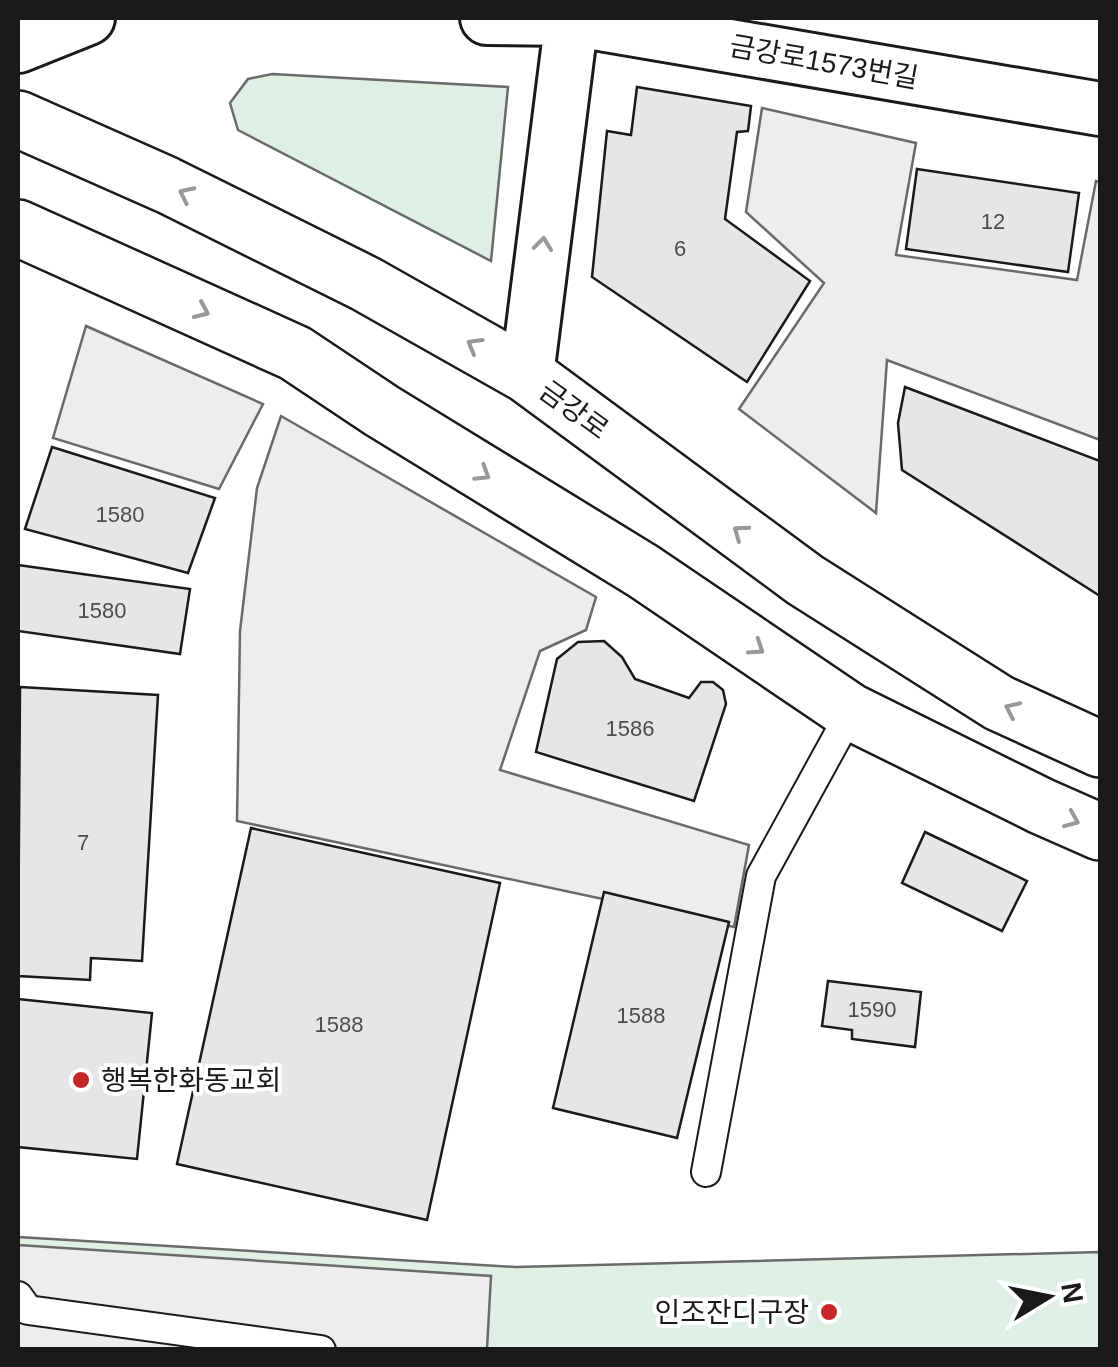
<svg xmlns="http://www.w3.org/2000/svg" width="1118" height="1367" viewBox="0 0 1118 1367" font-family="Helvetica,'Noto Sans KR',sans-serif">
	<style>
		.green { fill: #e0efe3; stroke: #6a6a6a; stroke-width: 2.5 }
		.parking { fill: #ededed; stroke: #6a6a6a; stroke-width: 2.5 }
		.building { fill: #e6e6e6; stroke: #1a1a1a; stroke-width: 2.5 }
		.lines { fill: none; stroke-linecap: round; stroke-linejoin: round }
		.service-casing { stroke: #1a1a1a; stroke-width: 32 }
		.minor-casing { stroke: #1a1a1a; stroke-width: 58 }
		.secondary-casing { stroke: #1a1a1a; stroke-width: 60 }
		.service { stroke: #fff; stroke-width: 28 }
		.minor { stroke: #fff; stroke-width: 52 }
		.secondary { stroke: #fff; stroke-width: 55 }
		.oneway { stroke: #989898 }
		.poi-dot { fill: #c62828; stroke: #fff; stroke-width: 4 }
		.labels { text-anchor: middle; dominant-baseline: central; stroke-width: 8; stroke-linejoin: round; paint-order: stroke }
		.number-label { font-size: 22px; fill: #4d4d4d }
		.street-label { font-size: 28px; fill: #1a1a1a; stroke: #fff }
		.poi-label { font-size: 28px; fill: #1a1a1a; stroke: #fff; text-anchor: start }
	</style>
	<rect width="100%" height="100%" fill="#fff"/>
	<path class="green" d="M272,74L508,87L491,261L238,130L230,103L248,79Z
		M18,1237L516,1267L1100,1252V1349H18Z"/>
	<path class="parking" d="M762,108L916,143L896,255L1077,280L1096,181L1100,182V440L887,360L876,513L739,409L824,283L746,212Z
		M86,326L263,404L219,489L53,438Z
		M281,416L596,597L586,630L540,651L500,770L749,845L734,927L237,821L240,631L257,488Z
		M18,1245L491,1276L487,1349H18Z"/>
	<path class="building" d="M637,87L751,106L748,131L737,132L725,219L810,281L747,382L592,277L607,131L631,135Z
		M917,169L1079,193L1068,272L906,249Z
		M905,387L1100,461V596L902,470L898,423Z
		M52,447L215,498L188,573L25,529Z
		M18,565L190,589L180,654L18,631Z
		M604,641L622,657L635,679L689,698L701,682H713L723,690L726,704L694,801L536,752L557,659L578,642Z
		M20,687L158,695L142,961L91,958L90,980L18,976Z
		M251,828L500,883L427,1220L177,1164Z
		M925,832L1027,881L1002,931L902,883Z
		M604,892L729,922L677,1138L553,1108Z
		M828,981L921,992L915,1047L852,1039V1030L822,1026Z
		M18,999L152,1013L137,1159L18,1147Z"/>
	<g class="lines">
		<g class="service-casing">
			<path id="service" d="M706,1172L761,876L851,712
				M18,1296L28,1310L321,1350"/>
		</g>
		<g class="minor-casing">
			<path id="minor" d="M487,18L571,19L1100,109
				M18,46L88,18
				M527,375L572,18"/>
		</g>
		<g class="secondary-casing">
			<path id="secondary" d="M18,119L167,185L366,284L527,375L805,580L999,703L1100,749
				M18,228L295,353L382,411L643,571L851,712L1041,806L1100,832"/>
		</g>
		<use href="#service" class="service"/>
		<use href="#minor" class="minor"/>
		<use href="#secondary" class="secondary"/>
	</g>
	<defs><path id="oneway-chevron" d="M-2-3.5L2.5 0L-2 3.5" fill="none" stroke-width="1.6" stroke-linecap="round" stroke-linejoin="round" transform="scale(2.5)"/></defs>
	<g class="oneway">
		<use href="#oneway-chevron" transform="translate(186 194) rotate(-154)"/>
		<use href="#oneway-chevron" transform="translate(543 244) rotate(-83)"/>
		<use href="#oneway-chevron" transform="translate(202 311) rotate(24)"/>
		<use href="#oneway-chevron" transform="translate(474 345) rotate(-150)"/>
		<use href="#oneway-chevron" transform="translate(483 474) rotate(32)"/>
		<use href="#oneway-chevron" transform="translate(740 532) rotate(-144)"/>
		<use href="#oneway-chevron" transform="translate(757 648) rotate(34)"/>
		<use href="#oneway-chevron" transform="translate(1012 709) rotate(-155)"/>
		<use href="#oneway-chevron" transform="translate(1072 820) rotate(23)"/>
	</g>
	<g class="poi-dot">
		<circle cx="81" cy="1080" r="10"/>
		<circle cx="829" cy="1312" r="10"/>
	</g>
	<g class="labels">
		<g class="number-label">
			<text x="993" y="221">12</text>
			<text x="680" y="248">6</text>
			<text x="120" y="514">1580</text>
			<text x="102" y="610">1580</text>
			<text x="630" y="728">1586</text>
			<text x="83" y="842">7</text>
			<text x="872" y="1009">1590</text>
			<text x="641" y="1015">1588</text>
			<text x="339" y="1024">1588</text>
		</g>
		<g class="street-label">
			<text transform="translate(824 62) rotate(10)">금강로1573번길</text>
			<text transform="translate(574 410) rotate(36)">금강로</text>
		</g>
		<g class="poi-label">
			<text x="101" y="1080">행복한화동교회</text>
			<text x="809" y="1312" text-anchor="end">인조잔디구장</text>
		</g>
	</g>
	<rect width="1118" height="1367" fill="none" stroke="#1a1a1a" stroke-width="40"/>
	<g transform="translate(1048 1297) rotate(80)" stroke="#ffffff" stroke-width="8" paint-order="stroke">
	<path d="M0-8L18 38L0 25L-18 38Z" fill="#1a1a1a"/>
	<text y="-15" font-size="28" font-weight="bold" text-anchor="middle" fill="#1a1a1a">N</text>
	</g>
</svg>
